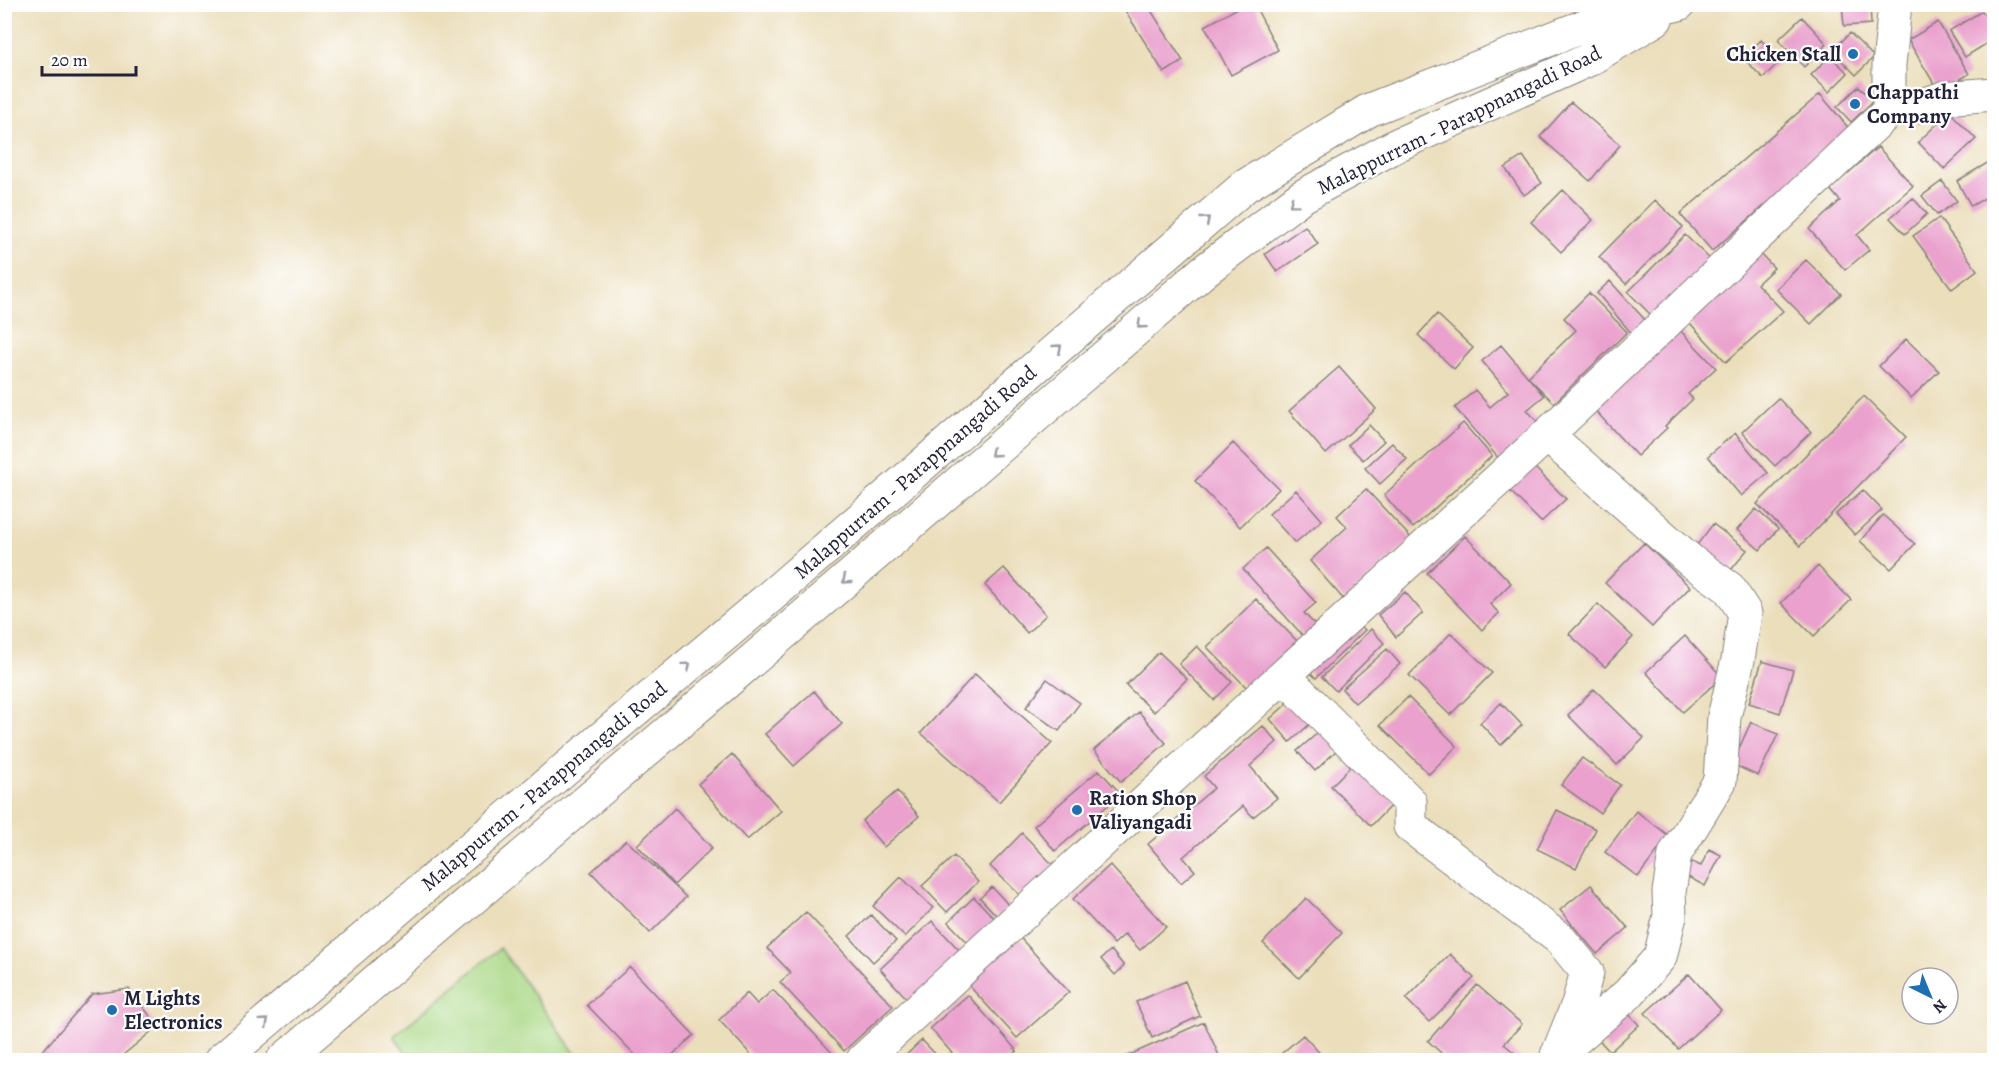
<svg xmlns="http://www.w3.org/2000/svg" width="1999" height="1065" viewBox="0 0 1999 1065" font-family="Alegreya,serif">
	<style>
		.green { fill: #aad886; stroke: #667d60; stroke-width: 1.5 }
		.building { fill: #eaa1cd }
		.lines { fill: none; stroke-linecap: round; stroke-linejoin: round }
		.minor-casing { stroke: #86807b; stroke-width: 35 }
		.major-casing { stroke: #86807b; stroke-width: 35 }
		.minor { stroke: #fff; stroke-width: 33 }
		.major { stroke: #fff; stroke-width: 33 }
		.oneway { stroke: #9c9ca7 }
		.poi-dot { fill: #1f6fb2; stroke: #fff; stroke-width: 2 }
		.labels { text-anchor: middle; dominant-baseline: central; stroke-width: 4.5; stroke-linejoin: round; paint-order: stroke }
		.poi-label { font-size: 21px; font-weight: bold; fill: #22223b; stroke: #fff; text-anchor: start }
		.street-label { font-size: 21px; fill: #22223b; stroke: #fff }
	</style>
	<rect width="100%" height="100%" fill="#fff"/>
	<filter id="ink" filterUnits="userSpaceOnUse"><feTurbulence type="fractalNoise" baseFrequency=".0167" numOctaves="2"/><feDisplacementMap in="SourceGraphic" scale="12" xChannelSelector="R" yChannelSelector="G"/><feConvolveMatrix kernelMatrix="1 2 1 2 8 2 1 2 1" color-interpolation-filters="sRGB"/></filter>
	<filter id="wash" filterUnits="userSpaceOnUse"><feTurbulence type="fractalNoise" baseFrequency=".008" numOctaves="4" result="noise"/><feDisplacementMap in="SourceGraphic" scale="24" xChannelSelector="R" yChannelSelector="G"/><feGaussianBlur stdDeviation="1.35" result="paint"/><feColorMatrix in="noise" values="0 0 0 0 0 0 0 0 0 0 0 0 0 0 0 0 0 1.4 0 .05"/><feComposite in="paint" operator="in"/></filter>
	<g filter="url(#wash)">
		<rect width="100%" height="100%" fill="#ebdebb"/>
		<path class="green" d="M500,948L580,1060H411L394,1036Z"/>
		<g id="blocks">
			<path class="building" d="M1121,4H1147L1183,61L1164,73Z
				M1245,4H1254L1278,50L1231,75L1205,26Z
				M1842,4H1870L1871,24L1844,26Z
				M1982,11L1994,31V39L1965,57L1949,31Z
				M1802,17L1827,44L1804,67L1778,40Z
				M1938,22L1969,74L1939,92L1908,40Z
				M1850,33L1874,57L1856,75L1832,51Z
				M1761,40L1781,60L1763,78L1743,58Z
				M1830,56L1848,73L1829,92L1811,75Z
				M1859,86L1873,101L1851,122L1837,107Z
				M1820,94L1851,131L1712,251L1680,214Z
				M1571,102L1620,145L1590,181L1540,137Z
				M1950,112L1976,139L1944,169L1918,142Z
				M1878,147L1913,186L1857,235L1869,250L1845,270L1809,229L1840,201L1830,189Z
				M1523,156L1542,183L1524,195L1505,168Z
				M1994,159V193L1971,206L1957,181Z
				M1942,181L1957,201L1937,215L1922,196Z
				M1563,190L1593,220L1561,252L1531,222Z
				M1913,198L1927,214L1905,234L1890,218Z
				M1655,200L1683,227L1626,284L1599,257Z
				M1939,218L1977,270L1952,289L1913,236Z
				M1305,226L1318,244L1277,272L1265,254Z
				M1685,235L1713,262L1655,319L1628,292Z
				M1760,253L1774,268L1757,284L1783,311L1726,362L1688,321Z
				M1806,260L1841,294L1811,324L1776,289Z
				M1610,281L1646,321L1632,334L1597,293Z
				M1589,293L1627,332L1554,403L1528,377L1576,330L1564,318Z
				M1437,314L1473,348L1454,369L1418,335Z
				M1678,328L1716,368L1688,394L1693,399L1665,426L1667,428L1637,456L1593,408Z
				M1906,339L1939,371L1911,398L1879,366Z
				M1501,345L1544,396L1527,410L1541,426L1500,460L1455,408L1475,390L1490,407L1508,392L1482,361Z
				M1339,367L1376,409L1326,454L1289,411Z
				M1864,396L1906,437L1800,546L1757,504Z
				M1778,398L1811,432L1775,466L1742,432Z
				M1463,423L1492,456L1413,528L1384,495Z
				M1369,425L1384,441L1363,460L1348,445Z
				M1735,433L1768,473L1741,496L1708,456Z
				M1233,443L1279,489L1240,527L1195,481Z
				M1392,443L1407,459L1380,484L1365,468Z
				M1531,464L1566,499L1541,522L1507,488Z
				M1366,489L1412,539L1345,601L1310,561L1347,527L1337,516Z
				M1296,490L1322,520L1295,543L1269,514Z
				M1863,490L1882,510L1855,535L1836,514Z
				M1756,509L1778,529L1760,550L1737,530Z
				M1883,515L1915,544L1891,569L1860,541Z
				M1713,524L1747,550L1724,579L1690,554Z
				M1465,536L1511,583L1490,604L1499,613L1482,630L1427,573Z
				M1644,543L1690,587L1652,627L1605,583Z
				M1266,548L1316,603L1304,613L1317,627L1305,638L1243,569Z
				M1818,566L1851,600L1814,636L1781,603Z
				M1004,568L1046,615L1027,633L985,585Z
				M1405,592L1423,613L1396,637L1378,615Z
				M1256,599L1297,641L1248,689L1207,647Z
				M1598,604L1633,637L1605,667L1569,634Z
				M1351,617L1365,630L1316,678L1302,665Z
				M1371,629L1384,643L1336,691L1322,677Z
				M1451,633L1492,673L1450,715L1409,675Z
				M1685,636L1722,677L1683,712L1646,672Z
				M1197,646L1232,682L1214,700L1179,664Z
				M1387,649L1400,664L1355,703L1342,689Z
				M1159,652L1187,679L1154,712L1126,685Z
				M1762,661L1793,670L1780,713L1749,703Z
				M975,674L1052,743L999,802L921,733Z
				M1047,679L1080,703L1059,731L1026,707Z
				M1594,689L1644,738L1617,765L1568,715Z
				M814,691L842,724L794,766L765,734Z
				M1408,697L1457,746L1429,774L1380,725Z
				M1291,700L1311,723L1290,742L1270,719Z
				M1501,703L1522,725L1501,745L1480,723Z
				M1139,712L1166,743L1121,782L1094,750Z
				M1751,722L1778,734L1758,776L1732,764Z
				M1263,726L1277,742L1250,766L1277,798L1253,817L1243,806L1183,857L1195,871L1181,883L1148,844L1214,788L1204,776Z
				M1321,730L1338,749L1315,771L1297,751Z
				M732,754L781,811L747,840L698,784Z
				M1582,758L1620,785L1600,813L1561,785Z
				M1355,762L1395,801L1371,826L1331,786Z
				M1099,770L1121,794L1055,851L1034,826Z
				M897,791L919,816L884,847L862,821Z
				M675,808L712,848L674,885L637,845Z
				M1557,810L1596,829L1576,868L1537,849Z
				M1636,811L1669,836L1638,877L1605,852Z
				M1022,833L1054,866L1023,898L990,866Z
				M626,840L686,897L650,933L591,872Z
				M1709,849L1721,855L1705,886L1673,869L1679,856L1701,866Z
				M954,856L978,882L947,912L922,886Z
				M1110,865L1166,927L1140,950L1125,934L1114,944L1073,899Z
				M901,877L933,908L905,937L873,906Z
				M1591,885L1628,928L1597,954L1560,910Z
				M992,887L1013,910L1001,920L980,898Z
				M974,897L999,923L973,948L948,922Z
				M1306,898L1342,933L1299,978L1263,943Z
				M806,912L893,1006L844,1051L780,982L791,973L767,948Z
				M871,915L896,941L873,962L849,936Z
				M932,921L962,953L910,1002L880,969Z
				M1015,932L1069,992L1017,1038L963,979Z
				M1111,950L1124,966L1115,975L1101,959Z
				M1450,954L1474,978L1429,1022L1406,999Z
				M630,967L694,1035L667,1060H640L587,1005Z
				M1689,974L1721,1010L1678,1049L1645,1013Z
				M1185,981L1200,1016L1152,1038L1136,1002Z
				M1477,985L1522,1024L1504,1044L1523,1060H1449L1428,1041Z
				M129,989L158,1026L117,1060H44L39,1055L92,994Z
				M773,990L837,1058L835,1060H756L719,1020L747,993L757,1004Z
				M968,995L1017,1051L1005,1060H958L930,1028Z
				M1621,1006L1639,1025L1610,1052L1592,1032Z
				M1204,1022L1221,1060H1118Z
				M1303,1035L1326,1060H1274Z
				M922,1040L941,1060H901Z"/>
		</g>
	</g>
	<g filter="url(#ink)">
		<use href="#blocks" fill-opacity="0" stroke="#86807b" stroke-width="1.5"/>
		<g class="lines">
			<g class="minor-casing">
				<path id="minor" d="M1889,111L1923,105L1943,98L1994,94
					M1547,435L1692,562L1729,588L1745,613L1738,660L1724,717L1720,781L1675,854L1669,892L1670,916L1660,957L1628,994L1557,1055
					M1284,676L1410,802V826L1560,939L1587,972L1578,1004L1559,1051
					M863,1060L1547,435L1889,111V65L1895,4"/>
			</g>
			<g class="major-casing">
				<path id="major" d="M221,1060L404,904L765,601L1245,186L1369,110L1587,25L1679,4
					M283,1060L790,628L1204,271L1301,197L1399,144L1588,60L1656,19"/>
			</g>
			<use href="#minor" class="minor"/>
			<use href="#major" class="major"/>
		</g>
		<defs><path id="oneway-chevron" d="M-2-3.5L2.5 0L-2 3.5" fill="none" stroke-width="1.6" stroke-linecap="round" stroke-linejoin="round" transform="scale(1.5)"/></defs>
		<g class="oneway">
			<use href="#oneway-chevron" transform="translate(1293 203) rotate(143)"/>
			<use href="#oneway-chevron" transform="translate(1206 220) rotate(-41)"/>
			<use href="#oneway-chevron" transform="translate(1141 325) rotate(139)"/>
			<use href="#oneway-chevron" transform="translate(1058 348) rotate(-41)"/>
			<use href="#oneway-chevron" transform="translate(994 453) rotate(139)"/>
			<use href="#oneway-chevron" transform="translate(846 580) rotate(139)"/>
			<use href="#oneway-chevron" transform="translate(687 666) rotate(-40)"/>
			<use href="#oneway-chevron" transform="translate(265 1022) rotate(-41)"/>
		</g>
	</g>
	<g class="poi-dot">
		<circle cx="1853" cy="54" r="6"/>
		<circle cx="1855" cy="104" r="6"/>
		<circle cx="1077" cy="810" r="6"/>
		<circle cx="112" cy="1010" r="6"/>
	</g>
	<g class="labels">
		<g class="poi-label">
			<text x="1841" y="54" text-anchor="end">Chicken Stall</text>
			<text x="1867" y="92">Chappathi<tspan x="1867" dy="24">Company</tspan></text>
			<text x="1089" y="798">Ration Shop<tspan x="1089" dy="24">Valiyangadi</tspan></text>
			<text x="124" y="998">M Lights<tspan x="124" dy="24">Electronics</tspan></text>
		</g>
		<g class="street-label">
			<text transform="translate(1459 120) rotate(-26)">Malappurram - Parappnangadi Road</text>
			<text transform="translate(915 472) rotate(-41)">Malappurram - Parappnangadi Road</text>
			<text transform="translate(544 786) rotate(-40)">Malappurram - Parappnangadi Road</text>
		</g>
	</g>
	<rect width="1999" height="1065" fill="none" stroke="#fff" stroke-width="24"/>
	<g transform="translate(1930 996) rotate(137)"><circle r="28" fill="#ffffff" stroke="#a7a7b1" stroke-width="1.5"/>
	<path d="M0-4.5L10 22L0 15L-10 22Z" fill="#1f6fb2"/>
	<text y="-9" font-size="16" font-weight="bold" text-anchor="middle" fill="#22223b">N</text>
	</g>
	<path d="M42 66v9h94v-9" fill="none" stroke="#22223b" stroke-width="3"/>
	<text x="51" y="66" font-size="18" fill="#22223b" stroke="#ffffff" stroke-width="4.5" paint-order="stroke">20 m</text>
</svg>
